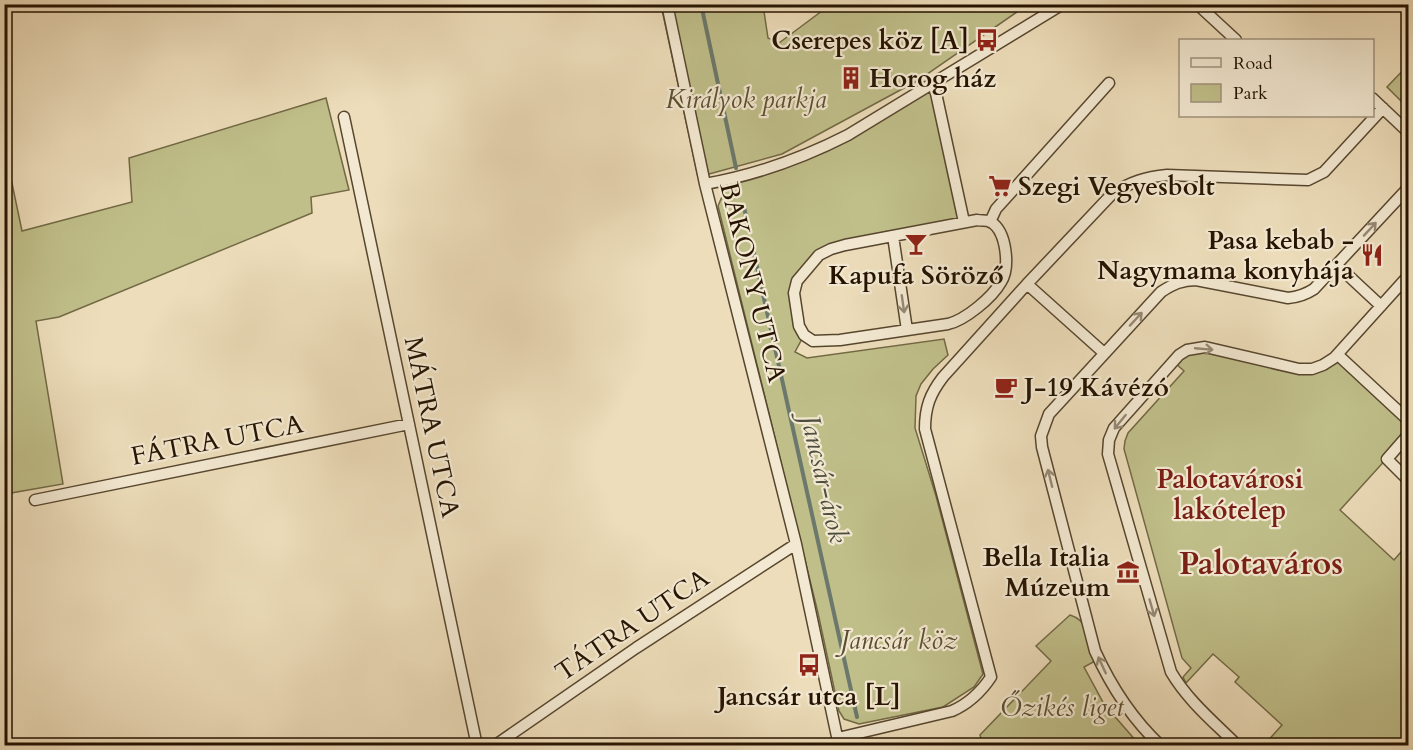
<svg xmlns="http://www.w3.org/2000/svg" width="1413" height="750" viewBox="0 0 1413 750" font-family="Cardo,serif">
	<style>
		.green { fill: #c0bf8a; stroke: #726945; stroke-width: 1.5 }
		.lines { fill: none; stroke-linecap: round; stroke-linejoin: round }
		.stream { stroke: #6b786b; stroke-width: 4 }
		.minor-casing { stroke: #57462e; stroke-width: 13 }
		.minor { stroke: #f3e9d2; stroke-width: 10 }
		.oneway { stroke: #968974 }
		.labels { text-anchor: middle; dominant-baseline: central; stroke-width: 4.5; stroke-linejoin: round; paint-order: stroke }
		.poi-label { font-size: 26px; font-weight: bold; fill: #251300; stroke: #f3e9d2; text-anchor: end }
		.park-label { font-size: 26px; font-style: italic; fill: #5b4f30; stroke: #f3e9d2 }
		.street-label { font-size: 26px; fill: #251300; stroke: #f3e9d2 }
		.water-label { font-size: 27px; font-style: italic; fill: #4e4e3e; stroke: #f3e9d2 }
		.neighbourhood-label { font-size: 27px; font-weight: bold; fill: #7a1f14; stroke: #f3e9d2 }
		.district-label { font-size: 32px; font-weight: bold; fill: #7a1f14; stroke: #f3e9d2 }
	</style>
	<rect width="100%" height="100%" fill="#edddba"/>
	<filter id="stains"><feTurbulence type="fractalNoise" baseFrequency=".00333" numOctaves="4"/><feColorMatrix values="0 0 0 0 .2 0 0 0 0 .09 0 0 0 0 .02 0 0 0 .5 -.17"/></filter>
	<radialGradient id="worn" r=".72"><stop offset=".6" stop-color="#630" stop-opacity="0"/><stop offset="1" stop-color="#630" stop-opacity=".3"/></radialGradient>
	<path class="green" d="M661,5H763L768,38L779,43L830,5H1027L917,81L782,154L698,177Z
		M1408,65V108L1387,87Z
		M934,84L964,222L831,249L797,281L804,335L795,352L807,358L944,339L948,355L933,369L921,384L916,396L915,428L936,496L983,674L974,687L943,707L859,724L844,719L839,711L818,613L718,206L729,180L815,152Z
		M326,98L349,190L311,197L312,213L59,317L36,321L63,484L5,494V150L22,231L132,202L129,158Z
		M1196,347L1299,369L1338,355L1408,421V435L1340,510L1394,560L1408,544V745H1264L1282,725L1235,682L1239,677L1213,654L1186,683L1183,677L1191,668L1182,658L1124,449L1125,441L1128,433L1184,371L1173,361Z
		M1070,615C1090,621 1091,643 1095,661L1084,667L1104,704L1137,742L1133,746H983L980,735L1051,661L1036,646Z"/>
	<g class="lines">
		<path class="stream" d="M701,4L736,168
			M744,207L749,230
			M753,249L857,717"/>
		<g class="minor-casing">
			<path id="minor" d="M667,4L705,184L796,544L839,746
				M1197,4L1236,40
				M934,84L964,222
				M1372,98L1408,132
				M344,117L477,746
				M705,184C756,175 803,158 848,135L1063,4
				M977,220C982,221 987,220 991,222C1007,232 1010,268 1001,282C992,298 965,320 948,324L840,340L813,341L804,335L799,326L794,293L797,281L819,255L831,249L845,245Z
				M990,222L996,209L1109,83
				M893,236L907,330
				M1337,265L1381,306
				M1027,284L1104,353
				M1338,355L1408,420
				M1408,435L1387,459L1408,480
				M35,500L409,424
				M838,738L952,711C968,704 981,692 991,677L925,429C925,407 930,394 943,377L1027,284L1112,194C1130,182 1146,177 1167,175L1308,180L1324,172L1383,108
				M494,746L636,648L796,544
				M1161,746C1132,719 1111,686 1095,651L1042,447L1041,436L1049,414L1161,292C1173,284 1182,280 1196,280L1288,298C1298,297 1305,295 1314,289L1408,188
				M1238,746C1215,723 1188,701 1171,672L1108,454L1109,440L1114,428L1179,355L1187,350L1205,347L1299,369H1312L1323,365L1334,358L1408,276"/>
		</g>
		<use href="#minor" class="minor"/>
	</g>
	<defs><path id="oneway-shaft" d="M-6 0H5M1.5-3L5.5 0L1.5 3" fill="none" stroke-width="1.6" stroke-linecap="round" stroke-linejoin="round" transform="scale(1.5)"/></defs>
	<g class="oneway">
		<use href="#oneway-shaft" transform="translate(1370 229) rotate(-47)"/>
		<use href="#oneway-shaft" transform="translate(903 304) rotate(82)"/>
		<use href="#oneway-shaft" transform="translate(1136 319) rotate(-47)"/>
		<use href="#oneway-shaft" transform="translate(1204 349) rotate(5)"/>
		<use href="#oneway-shaft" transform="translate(1120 422) rotate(129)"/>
		<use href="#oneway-shaft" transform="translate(1050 478) rotate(-104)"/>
		<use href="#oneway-shaft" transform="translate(1152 608) rotate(74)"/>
		<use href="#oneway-shaft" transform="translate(1102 665) rotate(-115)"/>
	</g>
	<defs>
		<g id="bus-bare" transform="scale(1.8)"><path d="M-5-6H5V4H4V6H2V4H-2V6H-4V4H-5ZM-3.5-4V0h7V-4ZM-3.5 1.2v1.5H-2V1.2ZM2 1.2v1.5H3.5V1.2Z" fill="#8f2418" stroke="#f3e9d2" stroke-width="2.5" paint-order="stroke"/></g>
		<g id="building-bare" transform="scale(1.8)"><path d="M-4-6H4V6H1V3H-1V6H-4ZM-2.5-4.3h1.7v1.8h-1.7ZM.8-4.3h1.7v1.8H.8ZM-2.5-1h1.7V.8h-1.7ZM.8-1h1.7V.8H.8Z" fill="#8f2418" stroke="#f3e9d2" stroke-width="2.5" paint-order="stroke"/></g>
		<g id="supermarket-bare" transform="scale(1.8)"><path d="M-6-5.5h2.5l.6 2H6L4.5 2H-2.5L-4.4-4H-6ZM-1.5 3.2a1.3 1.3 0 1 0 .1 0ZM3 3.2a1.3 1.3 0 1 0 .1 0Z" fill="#8f2418" stroke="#f3e9d2" stroke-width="2.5" paint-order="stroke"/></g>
		<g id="bar-bare" transform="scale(1.8)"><path d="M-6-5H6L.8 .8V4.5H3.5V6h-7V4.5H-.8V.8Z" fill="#8f2418" stroke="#f3e9d2" stroke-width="2.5" paint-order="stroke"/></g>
		<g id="restaurant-bare" transform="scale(1.8)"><path d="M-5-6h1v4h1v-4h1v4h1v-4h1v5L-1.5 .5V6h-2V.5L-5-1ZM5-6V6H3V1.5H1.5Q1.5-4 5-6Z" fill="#8f2418" stroke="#f3e9d2" stroke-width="2.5" paint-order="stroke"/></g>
		<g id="cafe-bare" transform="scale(1.8)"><path d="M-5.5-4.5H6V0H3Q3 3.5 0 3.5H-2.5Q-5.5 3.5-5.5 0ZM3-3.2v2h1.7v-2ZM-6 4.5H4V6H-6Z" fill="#8f2418" stroke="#f3e9d2" stroke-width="2.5" paint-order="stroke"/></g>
		<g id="museum-bare" transform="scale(1.8)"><path d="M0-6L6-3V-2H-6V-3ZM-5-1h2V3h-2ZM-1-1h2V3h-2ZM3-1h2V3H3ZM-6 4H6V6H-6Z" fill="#8f2418" stroke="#f3e9d2" stroke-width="2.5" paint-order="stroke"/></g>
	</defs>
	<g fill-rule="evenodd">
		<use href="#bus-bare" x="987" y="40"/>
		<use href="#building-bare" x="851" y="78"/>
		<use href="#supermarket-bare" x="1000" y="186"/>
		<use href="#bar-bare" x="916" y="244"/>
		<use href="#restaurant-bare" x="1372" y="255"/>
		<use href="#cafe-bare" x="1006" y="387"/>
		<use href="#museum-bare" x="1128" y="572"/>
		<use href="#bus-bare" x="809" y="665"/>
	</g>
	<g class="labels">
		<g class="poi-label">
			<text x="969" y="40">Cserepes köz [A]</text>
			<text x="869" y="78" text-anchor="start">Horog ház</text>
			<text x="1018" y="186" text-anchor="start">Szegi Vegyesbolt</text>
			<text x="1354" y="240">Pasa kebab -<tspan x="1354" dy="30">Nagymama konyhája</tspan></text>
			<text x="916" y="275" text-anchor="middle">Kapufa Söröző</text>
			<text x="1024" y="387" text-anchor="start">J-19 Kávézó</text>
			<text x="1110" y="557">Bella Italia<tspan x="1110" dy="30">Múzeum</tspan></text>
			<text x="809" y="696" text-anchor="middle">Jancsár utca [L]</text>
		</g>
		<g class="park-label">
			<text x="746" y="99">Királyok parkja</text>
			<text x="899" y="640">Jancsár köz</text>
			<text x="1062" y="707">Őzikés liget</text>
		</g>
		<g class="street-label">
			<text transform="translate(753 282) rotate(76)">BAKONY UTCA</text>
			<text transform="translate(432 427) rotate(78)">MÁTRA UTCA</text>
			<text transform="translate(217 440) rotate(-11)">FÁTRA UTCA</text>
			<text transform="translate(632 625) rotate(-34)">TÁTRA UTCA</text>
		</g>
		<g class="water-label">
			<text transform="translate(824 479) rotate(77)">Jancsár-árok</text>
		</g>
		<g class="neighbourhood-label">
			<text x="1230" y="479">Palotavárosi<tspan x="1230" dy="31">lakótelep</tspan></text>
		</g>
		<g class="district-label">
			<text x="1261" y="564">Palotaváros</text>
		</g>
	</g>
	<rect width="1413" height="750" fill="none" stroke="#edddba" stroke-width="24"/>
	<rect x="6" y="6" width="1401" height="738" fill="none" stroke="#251300" stroke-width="3"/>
	<rect x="12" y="12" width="1389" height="726" fill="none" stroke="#251300" stroke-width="1.5"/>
	<rect x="1179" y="39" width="195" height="78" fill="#f3e9d2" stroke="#a1937e" stroke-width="1.5"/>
	<rect x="1191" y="58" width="30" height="9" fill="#f3e9d2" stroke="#a1937e" stroke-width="1.5"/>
	<text x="1233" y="69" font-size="18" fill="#251300">Road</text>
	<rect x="1191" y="84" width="30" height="18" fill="#c0bf8a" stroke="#a1937e" stroke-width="1.5"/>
	<text x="1233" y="99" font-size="18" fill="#251300">Park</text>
	<rect width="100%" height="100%" filter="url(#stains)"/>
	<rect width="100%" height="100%" fill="url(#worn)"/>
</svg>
